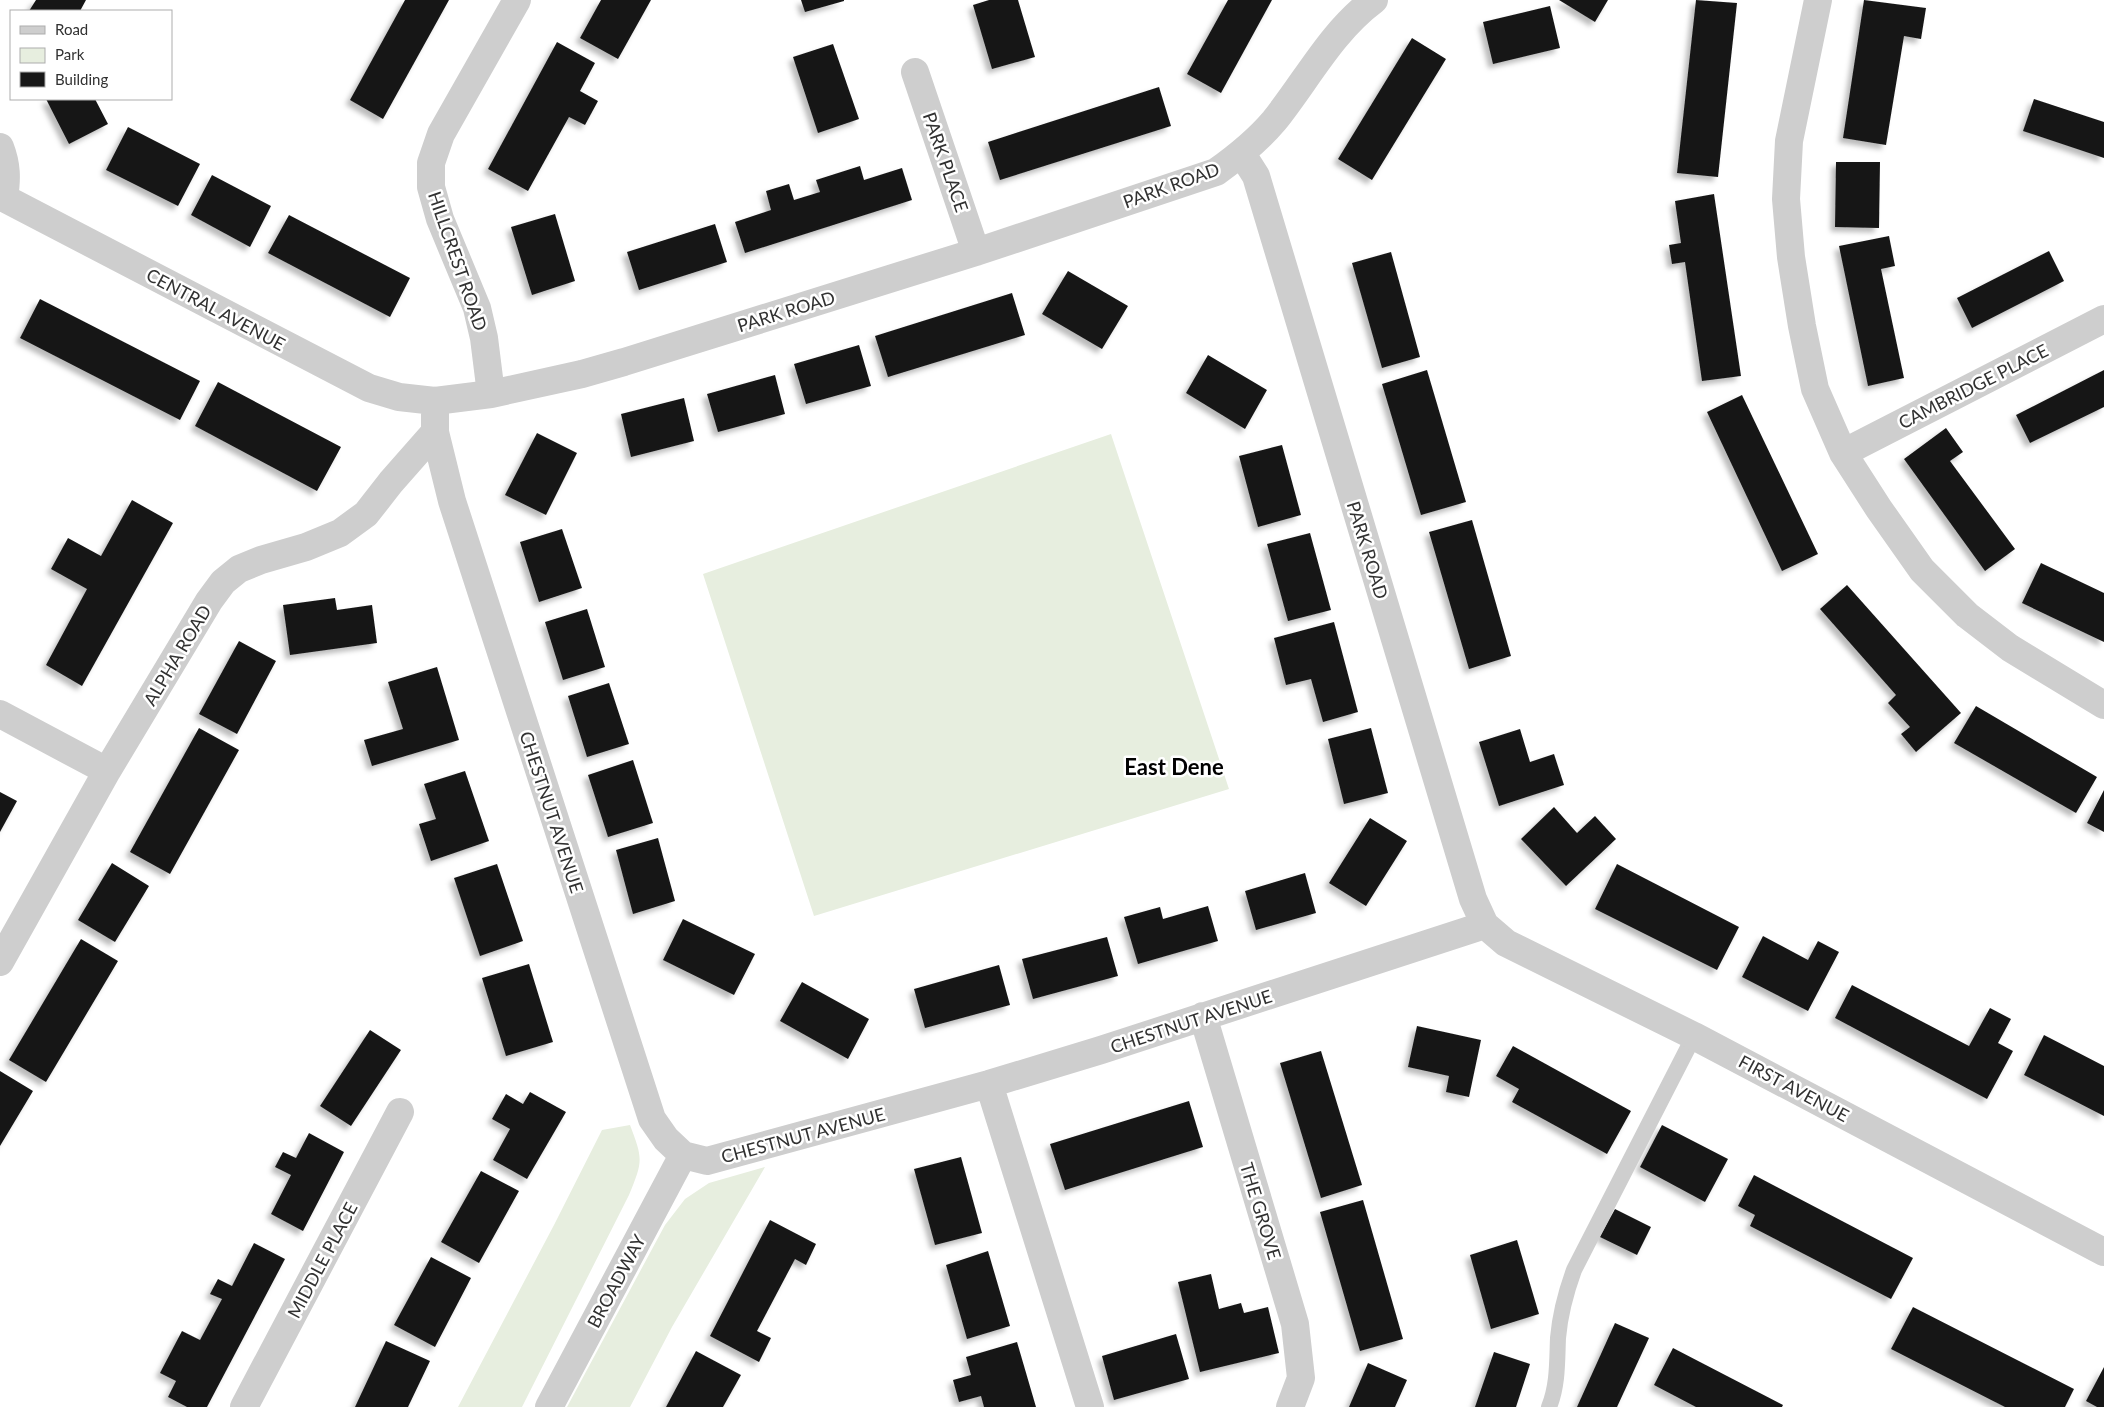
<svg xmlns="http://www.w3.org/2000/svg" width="2104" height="1407" viewBox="0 0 2104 1407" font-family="Lato,sans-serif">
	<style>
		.green { fill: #e7eedf }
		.building { fill: #181818; filter: url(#shadow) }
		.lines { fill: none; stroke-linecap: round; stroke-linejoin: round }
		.service { stroke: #cecece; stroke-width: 16 }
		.minor { stroke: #cecece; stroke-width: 28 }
		.labels { text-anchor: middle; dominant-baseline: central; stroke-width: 5; stroke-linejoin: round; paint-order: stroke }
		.street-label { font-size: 18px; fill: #313131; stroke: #fff }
		.district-label { font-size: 22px; font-weight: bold; fill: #000; stroke: #fff }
	</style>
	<defs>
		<filter id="shadow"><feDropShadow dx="-4.5" dy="4.5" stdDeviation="2.5" flood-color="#0004"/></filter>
	</defs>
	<rect width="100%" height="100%" fill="#fff"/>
	<path class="green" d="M1111,434L1229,789L814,916L703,574Z
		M630,1125C643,1159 643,1161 629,1195L522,1407H458L554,1225L602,1130Z
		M765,1167L672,1327L630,1407H567L665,1225L685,1199L709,1183Z"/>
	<path class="building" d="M36,0H86L80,11H29Z
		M405,0H449L383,119L350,100Z
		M601,0H651L618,59L580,38Z
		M801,0H844V1L805,12Z
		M989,0H1018L1035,57L992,69L973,5Z
		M1228,0H1272L1221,93L1187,74Z
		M1559,0H1608L1595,22Z
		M1696,0L1737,3L1718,177L1677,173Z
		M1864,0L1926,8L1921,39L1904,36L1886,145L1843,138Z
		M1550,6L1560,48L1493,64L1483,22Z
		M1412,38L1446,59L1372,180L1338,159Z
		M557,42L595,63L580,91L598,101L585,125L569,117L528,191L488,169Z
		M833,44L859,119L818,133L793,57Z
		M1159,87L1171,126L1000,180L988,142Z
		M46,99H95L108,124L69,144Z
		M2034,99L2104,122V158L2023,131Z
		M128,127L200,164L178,206L106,170Z
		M1836,162H1880L1879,228L1835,227Z
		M860,166L864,180L902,168L912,200L745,253L735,222L771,210L766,191L789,184L794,200L820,192L816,180Z
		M212,175L271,206L250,247L191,215Z
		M1714,194L1741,376L1702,381L1685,262L1672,264L1669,245L1681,243L1675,201Z
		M555,214L575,281L532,295L511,227Z
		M289,215L410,278L390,317L268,253Z
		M715,224L727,262L639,290L627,252Z
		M1889,236L1895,266L1881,269L1904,378L1868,386L1839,246Z
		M2049,251L2064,281L1972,328L1957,298Z
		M1391,252L1420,357L1382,368L1352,263Z
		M1068,271L1128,306L1102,349L1042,314Z
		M1012,293L1025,335L888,377L875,336Z
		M40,299L200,381L180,420L20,338Z
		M859,345L871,386L806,404L794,364Z
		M1208,355L1267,390L1245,429L1186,393Z
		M1427,370L1466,502L1421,515L1382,384Z
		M2104,370V407L2030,443L2016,415Z
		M775,375L785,414L718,432L707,394Z
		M218,382L341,447L317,491L195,426Z
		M1742,395L1818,554L1782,571L1707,412Z
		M684,398L694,441L631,457L621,414Z
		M1946,428L1963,452L1950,461L2015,549L1985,571L1904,459Z
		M537,433L577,453L546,515L505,495Z
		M1282,445L1301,515L1258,527L1239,456Z
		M132,500L173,523L82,686L46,665L87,589L51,569L68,538L101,556Z
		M1472,520L1511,656L1469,669L1429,532Z
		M562,529L582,588L539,602L520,542Z
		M1310,533L1331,610L1288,621L1267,544Z
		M2041,563L2104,593V642L2022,603Z
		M1847,585L1961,713L1916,752L1901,734L1910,727L1888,703L1896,695L1820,609Z
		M335,598L337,610L372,605L377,643L290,655L283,605Z
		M587,609L605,667L563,680L545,622Z
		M1334,622L1358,712L1323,722L1311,679L1286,685L1274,638Z
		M239,641L276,661L237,734L199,714Z
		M437,667L459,740L372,766L364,740L403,729L388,682Z
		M609,683L629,744L587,757L568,696Z
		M1976,706L2097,777L2076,813L1954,743Z
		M199,728L239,750L170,874L130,852Z
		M1371,728L1388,793L1344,804L1328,739Z
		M1520,729L1530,762L1554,754L1564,785L1499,806L1479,742Z
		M633,760L653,823L608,837L588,775Z
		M465,771L489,841L431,861L419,824L436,819L424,784Z
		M2104,790V832L2087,823Z
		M0,792L17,801L0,832Z
		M1554,807L1577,833L1595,816L1616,839L1566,886L1521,839Z
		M1370,818L1407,841L1366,906L1329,883Z
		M658,838L675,901L633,914L616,850Z
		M112,863L149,886L115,942L78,920Z
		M497,864L523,941L480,956L454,878Z
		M1617,864L1739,927L1717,970L1595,909Z
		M1305,873L1316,913L1256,930L1245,891Z
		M1208,906L1218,941L1138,964L1124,917L1160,907L1163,919Z
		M683,919L755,954L734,995L663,960Z
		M1763,936L1808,960L1818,941L1839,952L1808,1011L1742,977Z
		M1107,937L1118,976L1033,999L1022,959Z
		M81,939L118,961L46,1082L9,1060Z
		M529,964L553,1042L506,1056L482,978Z
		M999,965L1010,1005L925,1028L914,989Z
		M802,982L869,1019L848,1059L780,1021Z
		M1852,985L1969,1046L1990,1008L2011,1019L1998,1043L2013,1051L1987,1099L1835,1018Z
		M1417,1026L1481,1040L1469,1097L1446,1092L1449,1076L1408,1067Z
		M370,1030L401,1050L351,1126L320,1106Z
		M2044,1035L2104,1066V1116L2024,1075Z
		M1513,1046L1631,1111L1607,1154L1512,1102L1519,1089L1496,1076Z
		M1321,1051L1362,1185L1321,1198L1280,1063Z
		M0,1071L33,1091L0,1146Z
		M530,1092L566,1112L527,1179L493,1160L510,1129L492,1119L506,1094L523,1104Z
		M1189,1101L1203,1147L1065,1190L1050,1144Z
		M1662,1125L1728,1159L1705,1202L1640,1167Z
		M309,1133L344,1152L303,1231L271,1214L291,1175L275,1167L283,1152L296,1158Z
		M961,1157L982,1233L935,1245L914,1169Z
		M481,1171L519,1191L479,1263L441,1242Z
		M1754,1175L1913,1258L1891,1299L1750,1226L1755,1215L1738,1206Z
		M1363,1200L1403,1339L1360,1351L1320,1212Z
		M1615,1209L1651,1227L1637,1255L1600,1237Z
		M770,1220L816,1244L806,1265L795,1259L757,1331L771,1338L759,1362L710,1336Z
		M1517,1240L1539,1314L1491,1329L1470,1255Z
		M254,1243L285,1259L207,1407H187L168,1397L176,1381L160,1373L182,1331L200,1340L222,1299L210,1294L218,1279L232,1286Z
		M988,1251L1010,1326L967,1339L946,1265Z
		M431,1257L471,1278L435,1347L394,1325Z
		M1211,1274L1219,1309L1241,1303L1244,1313L1268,1307L1279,1353L1200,1372L1178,1282Z
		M1913,1307L2074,1389L2065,1407H2005L1891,1349Z
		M1615,1323L1649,1338L1617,1407H1577Z
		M1176,1334L1189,1379L1114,1400L1102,1356Z
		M386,1341L430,1361L408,1407H355Z
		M1017,1342L1036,1407H984L981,1396L959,1402L953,1380L971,1375L966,1357Z
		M1673,1348L1783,1405L1782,1407H1696L1654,1385Z
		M696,1351L741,1375L723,1407H666Z
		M1494,1352L1530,1364L1516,1407H1475Z
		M1368,1363L1407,1380L1395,1407H1349Z
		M2104,1367V1407H2097L2086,1401Z"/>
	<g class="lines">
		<path class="service" d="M1549,1407C1558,1385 1557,1361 1558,1338C1560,1314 1566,1292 1574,1270L1694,1036"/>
		<path class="minor" d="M1818,0L1789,141L1786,199L1791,257L1802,326L1815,389L1843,453L1879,509L1922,570L1967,615L2010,648L2104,705
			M915,72L976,252
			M0,147C7,165 7,179 4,198
			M1242,154L1256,176L1473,899L1485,925L1506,943L1694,1036L2104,1252
			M0,196L369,388L399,397L435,401L491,394L582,374L624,362L976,252L1216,172C1237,157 1257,141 1274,121C1307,80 1331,32 1374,0
			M491,394L484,338L477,308L440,219L431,187V163L441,134L517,0
			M435,401V432L452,501L652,1119L666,1139L683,1155L707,1161L989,1084L1101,1050L1485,925
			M1843,453L2104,319
			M0,714L107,771
			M0,962L107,771L209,601L223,582L239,569L261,560L306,547L340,533L366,514L391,482L435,432
			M1203,1016L1295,1324L1301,1378L1290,1407
			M989,1084L1090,1407
			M244,1407L400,1112
			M549,1407L683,1155"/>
	</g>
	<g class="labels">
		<g class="street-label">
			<text transform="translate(946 162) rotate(71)">PARK PLACE</text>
			<text transform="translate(1171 185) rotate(-20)">PARK ROAD</text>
			<text transform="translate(458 261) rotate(71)">HILLCREST ROAD</text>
			<text transform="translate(216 309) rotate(28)">CENTRAL AVENUE</text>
			<text transform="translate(786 311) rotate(-17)">PARK ROAD</text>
			<text transform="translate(1973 386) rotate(-27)">CAMBRIDGE PLACE</text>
			<text transform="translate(1368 550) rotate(73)">PARK ROAD</text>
			<text transform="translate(177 655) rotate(-59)">ALPHA ROAD</text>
			<text transform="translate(552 812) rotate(72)">CHESTNUT AVENUE</text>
			<text transform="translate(1191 1021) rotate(-18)">CHESTNUT AVENUE</text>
			<text transform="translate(1794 1088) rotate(28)">FIRST AVENUE</text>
			<text transform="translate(803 1135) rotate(-15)">CHESTNUT AVENUE</text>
			<text transform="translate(1261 1211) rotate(73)">THE GROVE</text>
			<text transform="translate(322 1260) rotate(-62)">MIDDLE PLACE</text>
			<text transform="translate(616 1281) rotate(-62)">BROADWAY</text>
		</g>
		<g class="district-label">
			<text x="1174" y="766">East Dene</text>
		</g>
	</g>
	<rect x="10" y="10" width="162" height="90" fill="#ffffff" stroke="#adadad"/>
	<rect x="20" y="26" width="25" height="8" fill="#cecece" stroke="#adadad"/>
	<text x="55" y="35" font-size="15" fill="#313131">Road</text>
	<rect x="20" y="48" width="25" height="15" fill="#e7eedf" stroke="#adadad"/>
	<text x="55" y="60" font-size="15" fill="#313131">Park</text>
	<rect x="20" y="72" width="25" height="15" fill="#181818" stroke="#adadad"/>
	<text x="55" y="85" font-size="15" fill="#313131">Building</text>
</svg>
